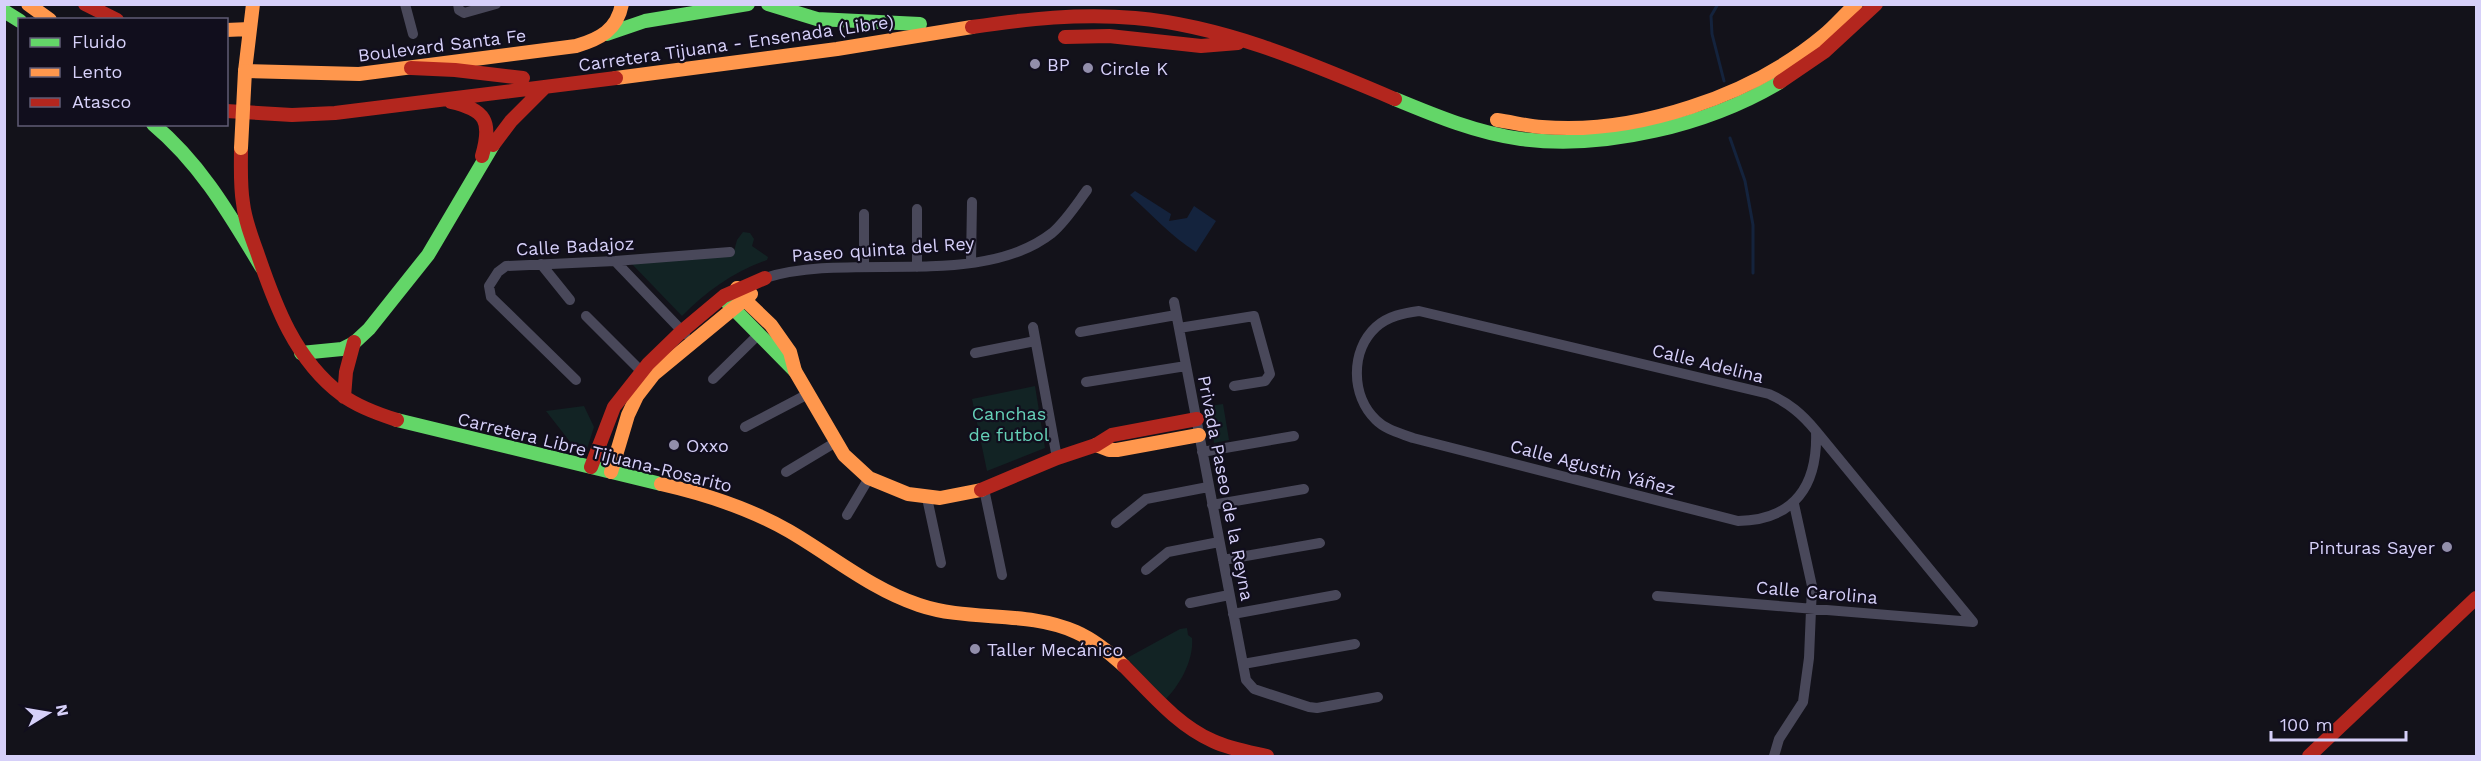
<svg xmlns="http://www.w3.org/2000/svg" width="2481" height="761" viewBox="0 0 2481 761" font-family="'Work Sans',sans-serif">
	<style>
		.green { fill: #122324 }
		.water { fill: #14233d }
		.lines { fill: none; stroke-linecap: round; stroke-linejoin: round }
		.stream { stroke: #14233d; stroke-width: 3 }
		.street { stroke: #49485a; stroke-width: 10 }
		.fast { stroke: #63d668; stroke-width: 14 }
		.slow { stroke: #ff974d; stroke-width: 14 }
		.jam { stroke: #b3261e; stroke-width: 14 }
		.slow-bridge { stroke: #ff974d; stroke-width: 14 }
		.poi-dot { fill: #928eab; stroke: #110e1d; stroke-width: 2 }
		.labels { text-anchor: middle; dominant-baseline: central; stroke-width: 4.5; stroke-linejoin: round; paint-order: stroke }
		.street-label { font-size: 18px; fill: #d6d0f9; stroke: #110e1d }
		.poi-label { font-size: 18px; fill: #d6d0f9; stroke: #110e1d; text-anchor: start }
		.park-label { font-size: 18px; fill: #65d0b8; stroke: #110e1d }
	</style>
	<rect width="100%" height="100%" fill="#13121a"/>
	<path class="green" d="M743,232L750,233L754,239L752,246L768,257L767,260C733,272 707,291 682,316L630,262L734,251L737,240Z
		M1035,386L1045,448L987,471L972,399Z
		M1223,404L1229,440L1214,443L1209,406Z
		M584,406L594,427L587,449L578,452L546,411Z
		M1187,628L1188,635L1192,638C1194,660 1180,685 1165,700L1127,658L1180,629Z"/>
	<path class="water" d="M1135,191L1171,214L1169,221L1187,218L1194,206L1216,221L1196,252C1171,236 1152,215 1130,195Z"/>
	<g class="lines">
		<path class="stream" d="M1718,4L1711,16L1712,34L1724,81
			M1730,138L1745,181L1753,225V273"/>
		<path class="street" d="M405,4L413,34
			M458,4L459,10L464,13L496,4
			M917,209V267
			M615,261L685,334
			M971,262L972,202
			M541,264L570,300
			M864,267V214
			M765,278C850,251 979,290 1052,233C1066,221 1076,205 1087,190
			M1174,302L1246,680L1254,689L1309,707L1317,708L1378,697
			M586,316L642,372
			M1033,327L1057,458
			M1179,328L1254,316L1270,374L1265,381L1234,386
			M1080,332L1176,315
			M975,353L1035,341
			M713,379L759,334
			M576,380L491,297L489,286L498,272L506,266L615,261L730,252
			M1086,382L1186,366
			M745,427L808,394
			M1816,431C1818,485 1795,520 1738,521L1413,438C1400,433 1386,430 1376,420C1351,396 1350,351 1376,327C1388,316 1404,313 1419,311L1769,394C1789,403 1802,414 1816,431L1973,622
			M1202,452L1294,436
			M786,472L836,442
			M984,489L1002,575
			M927,498L941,563
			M1212,505L1304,489
			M847,515L869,478
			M1116,523L1146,499L1208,487
			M1223,560L1320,543
			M1146,570L1168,552L1219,542
			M1657,596L1973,622
			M1190,603L1229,595
			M1233,614L1336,595
			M1243,664L1355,644
			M1774,756L1779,739L1803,702L1809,658L1812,586L1794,504"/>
		<path class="fast" d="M768,4L817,19L920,24
			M4,11L20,21
			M607,34L645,21L748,4
			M1395,99C1436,116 1477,133 1521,139C1605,150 1708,125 1780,82
			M153,124C201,164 230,215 262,268
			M727,302L795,371
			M301,353L342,349L354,343L369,329L428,255L493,145
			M397,420L661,484"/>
		<path class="slow" d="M28,4L50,20
			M253,4L245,71L359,74L576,46C600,39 617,30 622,4
			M226,30L250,29
			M616,78L837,49L972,27
			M1497,120C1512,122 1527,126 1542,127C1636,135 1751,96 1823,36C1835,26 1845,14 1856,4
			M737,288L746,301L771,325L790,352L795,371L844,455L869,478L908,494L940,498L981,490
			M1096,445L1109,450H1117L1199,435
			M611,472L628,415L637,396L654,374L751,294
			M661,484C705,494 749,508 789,531C832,556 871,589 919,605C969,622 1027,610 1076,632C1094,640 1109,652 1124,666"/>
		<path class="jam" d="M85,4L117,20
			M972,27C1026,19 1081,13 1135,18C1226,26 1312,64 1395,99
			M1065,37L1109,36L1201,46L1238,43
			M411,68L455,70L523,78
			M1780,82L1824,52L1876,4
			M451,102C486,110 492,121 482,156
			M226,111L292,115L335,113L616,78
			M493,145L511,121L545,87
			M241,148C241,166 240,185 243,203C245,220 251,236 257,252C275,305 295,360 342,395C358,407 378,414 397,420
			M344,397L346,372L354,342
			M591,467L614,407L648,364L681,332L724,296L765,278
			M981,490L1057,458L1096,445L1112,435L1197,419
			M1124,666C1151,693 1177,725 1213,741C1230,749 1249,752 1267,756
			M2309,756L2476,598"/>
		<path class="slow-bridge" d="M241,148L245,71"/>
	</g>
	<g class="poi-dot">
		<circle cx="1035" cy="64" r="6"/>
		<circle cx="1088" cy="68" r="6"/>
		<circle cx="674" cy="445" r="6"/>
		<circle cx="2447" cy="547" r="6"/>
		<circle cx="975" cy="649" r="6"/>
	</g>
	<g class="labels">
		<g class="street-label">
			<text transform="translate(736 43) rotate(-8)">Carretera Tijuana - Ensenada (Libre)</text>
			<text transform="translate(442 45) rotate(-7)">Boulevard Santa Fe</text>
			<text transform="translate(575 246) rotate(-3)">Calle Badajoz</text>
			<text transform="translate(883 249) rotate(-4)">Paseo quinta del Rey</text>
			<text transform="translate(1708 363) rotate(14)">Calle Adelina</text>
			<text transform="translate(595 452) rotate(14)">Carretera Libre Tijuana-Rosarito</text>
			<text transform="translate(1593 467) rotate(15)">Calle Agustin Yáñez</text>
			<text transform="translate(1226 488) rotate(79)">Privada Paseo de la Reyna</text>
			<text transform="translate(1817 592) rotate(5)">Calle Carolina</text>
		</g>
		<g class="poi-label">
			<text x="1047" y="64">BP</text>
			<text x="1100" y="68">Circle K</text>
			<text x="686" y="445">Oxxo</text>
			<text x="2435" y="547" text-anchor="end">Pinturas Sayer</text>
			<text x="987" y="649">Taller Mecánico</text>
		</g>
		<g class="park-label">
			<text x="1009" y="413">Canchas<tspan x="1009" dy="21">de futbol</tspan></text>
		</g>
	</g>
	<rect width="2481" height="761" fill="none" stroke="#d6d0f9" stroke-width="12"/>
	<rect x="18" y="18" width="210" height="108" fill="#110e1d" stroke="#605c75" stroke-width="1.5"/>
	<rect x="30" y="38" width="30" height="9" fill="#63d668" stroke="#605c75" stroke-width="1.5"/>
	<text x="72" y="48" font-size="18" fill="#d6d0f9">Fluido</text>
	<rect x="30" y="68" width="30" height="9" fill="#ff974d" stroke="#605c75" stroke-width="1.5"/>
	<text x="72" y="78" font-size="18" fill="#d6d0f9">Lento</text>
	<rect x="30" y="98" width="30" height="9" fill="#b3261e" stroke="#605c75" stroke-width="1.5"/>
	<text x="72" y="108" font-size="18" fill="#d6d0f9">Atasco</text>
	<g transform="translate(48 713) rotate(79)" stroke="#110e1d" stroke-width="4.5" paint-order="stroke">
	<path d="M0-4.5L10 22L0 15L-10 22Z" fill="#d6d0f9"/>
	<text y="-9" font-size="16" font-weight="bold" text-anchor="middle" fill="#d6d0f9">N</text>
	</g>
	<path d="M2271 731v9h135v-9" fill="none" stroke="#d6d0f9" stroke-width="3"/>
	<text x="2280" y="731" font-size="18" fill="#d6d0f9" stroke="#110e1d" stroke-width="4.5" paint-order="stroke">100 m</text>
</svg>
